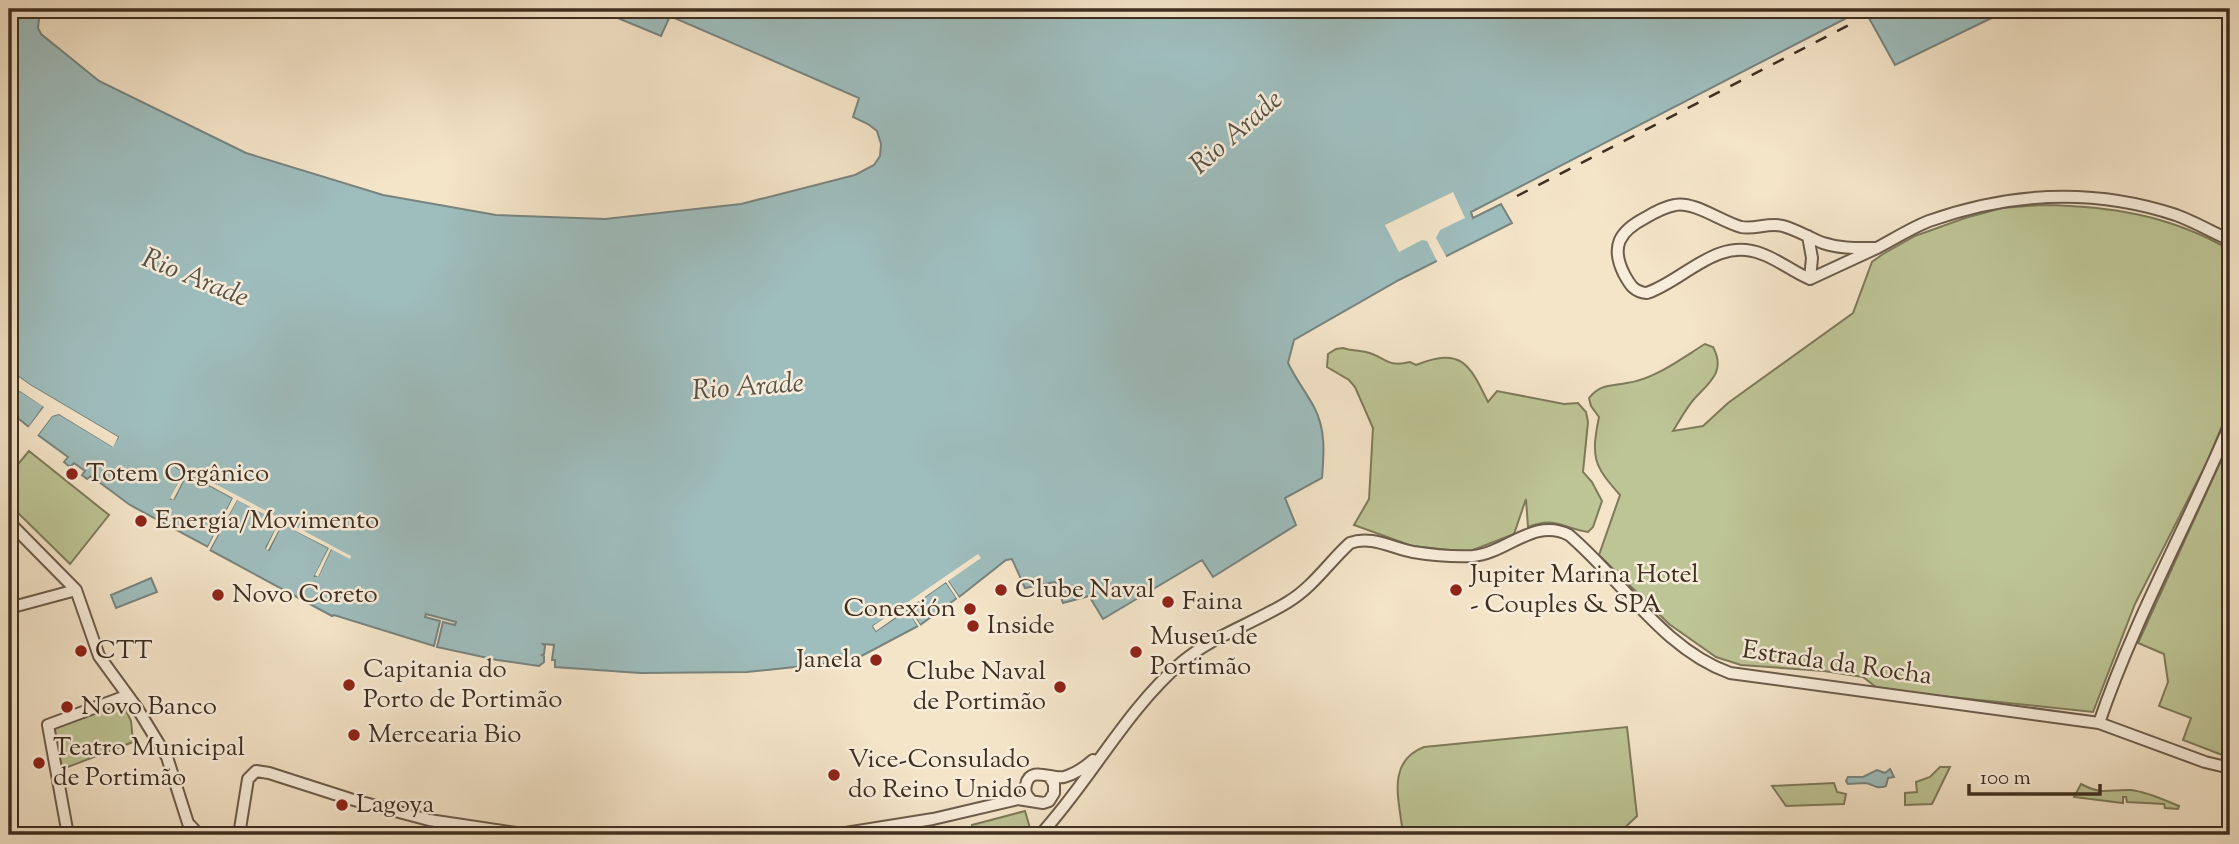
<svg xmlns="http://www.w3.org/2000/svg" width="2239" height="844" viewBox="0 0 2239 844" font-family="'Sorts Mill Goudy',serif">
	<style>
		.green { fill: #bdc495; stroke: #7e7a5b; stroke-width: 2 }
		.water { fill: #9ebdbd; stroke: #78847f; stroke-width: 2 }
		.pier { fill: #f4e4c8 }
		.lines { fill: none; stroke-linecap: round; stroke-linejoin: round }
		.minor-casing { stroke: #6c5c4b; stroke-width: 14 }
		.minor { stroke: #f8eddb; stroke-width: 10 }
		.rail { stroke: #3f2f21; stroke-width: 2.5; stroke-dasharray: 12 12; stroke-linecap: butt }
		.poi-dot { fill: #8f2418; stroke: #f8eddb; stroke-width: 2.5 }
		.labels { text-anchor: middle; dominant-baseline: central; stroke-width: 5; stroke-linejoin: round; paint-order: stroke }
		.poi-label { font-size: 26px; fill: #3f2f21; stroke: #f8eddb; text-anchor: start }
		.street-label { font-size: 26px; fill: #3f2f21; stroke: #f8eddb }
		.water-label { font-size: 28px; font-style: italic; fill: #575248; stroke: #f8eddb }
	</style>
	<rect width="100%" height="100%" fill="#f4e4c8"/>
	<filter id="stains"><feTurbulence type="fractalNoise" baseFrequency=".00286" numOctaves="4"/><feColorMatrix values="0 0 0 0 .2 0 0 0 0 .09 0 0 0 0 .02 0 0 0 .5 -.17"/></filter>
	<radialGradient id="worn" r=".72"><stop offset=".6" stop-color="#630" stop-opacity="0"/><stop offset="1" stop-color="#630" stop-opacity=".3"/></radialGradient>
	<path class="green" d="M2042,205C2110,206 2170,215 2230,250V407L2207,462L2135,604L2093,712L1922,694L1876,687L1863,677L1824,671L1741,665L1716,657L1669,624L1599,555L1620,495C1593,465 1591,457 1599,417L1591,406L1589,398C1600,384 1611,386 1627,383C1655,379 1682,358 1705,344L1713,347C1726,371 1710,382 1695,398C1686,408 1680,420 1673,431L1703,426L1728,403L1853,313L1872,262L1883,254L1915,236L1965,218L2002,208Z
		M1343,348C1351,351 1358,350 1366,352C1386,357 1386,368 1410,362L1416,365C1461,347 1469,363 1488,402L1497,391L1564,404L1578,403L1586,412L1588,422L1583,472L1592,482L1602,501L1593,527L1588,532C1562,528 1556,516 1528,527L1526,499L1514,534L1468,552L1412,546L1354,525L1369,499L1373,428L1355,387L1349,380L1327,367L1328,354L1336,349Z
		M2230,441V758L2183,740L2191,718L2159,706L2168,682L2164,654L2138,643Z
		M29,451L109,515L70,564L9,504V475Z
		M122,702L131,721L133,742L60,770L52,727Z
		M1627,727L1637,816L1617,835H1403C1400,802 1385,762 1424,747Z
		M1940,767H1950L1932,804L1905,805V793L1917,792L1916,782L1930,777Z
		M1834,783L1837,792L1846,794L1844,804L1786,806L1772,786Z
		M2081,784C2104,796 2108,789 2131,790C2148,792 2164,800 2179,806L2178,809L2165,808L2164,804L2127,802L2126,797H2123V803L2074,797Z
		M1025,811L1032,835H975L972,825Z"/>
	<path class="water" d="M9,9H40L38,28L41,34L99,81L246,153L383,195L496,215L605,219L741,204L855,175L874,165L880,156L881,144L877,131L868,124L853,117L859,98L670,16L661,36L596,9H1864L1471,212L1473,218L1501,204L1512,223L1399,280L1294,340L1288,363C1295,378 1306,392 1314,407C1326,429 1324,454 1322,478L1285,498L1296,525L1213,577L1202,560L1103,619L1089,596L1063,603L1055,582L1025,588L1012,559L1006,560L959,597L948,581L873,626L876,631L908,609L918,626L852,661L747,672L640,673L555,667V660H552L554,645L543,644L545,646L544,654L542,655L544,656V662L539,666L497,660L437,647L443,622L455,625L456,622L426,614L425,617L440,621L434,646L334,615L332,616L210,550L237,499L280,522L266,548L269,550L282,523L329,548L315,576H318L331,549L177,464L176,467L184,472L171,499H174L187,473L233,498L208,547L130,505L91,476L87,479L82,475L85,471L74,463L70,467L64,462L68,457L38,435L52,416L59,414L112,446L118,437L30,385L9,370Z
		M1864,9H2010L1895,65Z
		M20,391L44,406L29,427L9,411C9,402 9,395 20,391Z
		M151,578L157,592L116,608L111,595Z
		M946,582L957,598L920,625L909,608Z
		M1890,769L1894,777L1888,778L1886,786C1875,790 1874,784 1865,783C1859,783 1853,784 1848,784L1846,781L1848,777H1863L1877,770L1885,773Z"/>
	<path class="pier" d="M1453,192L1465,218L1440,230L1436,238L1448,260L1439,265L1427,241L1422,240L1399,252L1385,225Z
		M9,370L30,385L118,437L113,447L59,414L52,416L37,436L35,433L50,413L59,411L112,442L114,438L18,381L15,389L21,388L48,405L30,430L28,428L44,407L20,391L14,393L9,401V392L12,391L15,380L9,375Z
		M178,464L351,556L350,559L331,549L318,577L315,575L329,548L282,524L268,550L266,549L279,522L237,500L209,551L207,549L233,498L187,473L173,500L170,498L184,472L176,467Z
		M978,554L981,558L948,581L960,599L958,600L946,582L909,608L922,628L920,629L907,609L876,631L873,626Z"/>
	<g class="lines">
		<g class="minor-casing">
			<path id="minor" d="M1808,236L1812,258L1810,279
				M1877,248C1858,248 1841,249 1823,243C1810,238 1797,230 1783,226C1769,222 1755,230 1741,227C1722,222 1694,201 1675,205C1664,207 1655,212 1645,218C1620,231 1610,246 1624,274C1630,285 1634,292 1647,293C1685,280 1717,236 1762,254C1779,260 1793,272 1810,279L1877,248C1894,239 1911,228 1929,221C2011,192 2094,188 2176,215C2195,222 2212,232 2230,240
				M9,522L76,590L99,656L137,708L167,757L188,823L199,835
				M9,608L76,590
				M2099,723C2134,620 2188,524 2230,424
				M1031,800C1027,796 1024,792 1026,785C1030,765 1052,780 1064,777C1075,774 1085,767 1093,760
				M68,835L48,725L126,696
				M239,835L248,779L256,771L269,773L350,799L429,820L530,835
				M833,835L933,819L1018,799L1043,803L1049,801L1054,793V784L1049,776
				M1040,835C1090,781 1125,711 1182,662C1213,636 1254,623 1288,602C1313,587 1329,562 1350,543C1371,535 1392,548 1413,552C1432,555 1453,557 1473,556C1507,553 1534,517 1569,535C1622,580 1663,649 1730,673L2099,723L2205,762L2230,768"/>
		</g>
		<use href="#minor" class="minor"/>
		<path class="rail" d="M1517,196L1855,22"/>
	</g>
	<g class="poi-dot">
		<circle cx="72" cy="474" r="7"/>
		<circle cx="141" cy="521" r="7"/>
		<circle cx="1001" cy="590" r="7"/>
		<circle cx="1456" cy="590" r="7"/>
		<circle cx="218" cy="595" r="7"/>
		<circle cx="1168" cy="602" r="7"/>
		<circle cx="970" cy="609" r="7"/>
		<circle cx="973" cy="626" r="7"/>
		<circle cx="81" cy="651" r="7"/>
		<circle cx="1136" cy="652" r="7"/>
		<circle cx="876" cy="660" r="7"/>
		<circle cx="349" cy="685" r="7"/>
		<circle cx="1060" cy="687" r="7"/>
		<circle cx="67" cy="707" r="7"/>
		<circle cx="354" cy="735" r="7"/>
		<circle cx="39" cy="763" r="7"/>
		<circle cx="834" cy="775" r="7"/>
		<circle cx="342" cy="805" r="7"/>
	</g>
	<g class="labels">
		<g class="poi-label">
			<text x="86" y="474">Totem Orgânico</text>
			<text x="155" y="521">Energia/Movimento</text>
			<text x="1470" y="575">Jupiter Marina Hotel<tspan x="1470" dy="30">- Couples &amp; SPA</tspan></text>
			<text x="1015" y="590">Clube Naval</text>
			<text x="232" y="595">Novo Coreto</text>
			<text x="1182" y="602">Faina</text>
			<text x="956" y="609" text-anchor="end">Conexión</text>
			<text x="987" y="626">Inside</text>
			<text x="1150" y="637">Museu de<tspan x="1150" dy="30">Portimão</tspan></text>
			<text x="95" y="651">CTT</text>
			<text x="862" y="660" text-anchor="end">Janela</text>
			<text x="363" y="670">Capitania do<tspan x="363" dy="30">Porto de Portimão</tspan></text>
			<text x="1046" y="672" text-anchor="end">Clube Naval<tspan x="1046" dy="30">de Portimão</tspan></text>
			<text x="81" y="707">Novo Banco</text>
			<text x="368" y="735">Mercearia Bio</text>
			<text x="53" y="748">Teatro Municipal<tspan x="53" dy="30">de Portimão</tspan></text>
			<text x="848" y="760">Vice-Consulado<tspan x="848" dy="30">do Reino Unido</tspan></text>
			<text x="356" y="805">Lagoya</text>
		</g>
		<g class="street-label">
			<text transform="translate(1837 664) rotate(8)">Estrada da Rocha</text>
		</g>
		<g class="water-label">
			<text transform="translate(1237 133) rotate(-41)">Rio Arade</text>
			<text transform="translate(195 279) rotate(22)">Rio Arade</text>
			<text transform="translate(748 388) rotate(-4)">Rio Arade</text>
		</g>
	</g>
	<rect width="2239" height="844" fill="none" stroke="#f4e4c8" stroke-width="35"/>
	<rect x="10" y="10" width="2218" height="823" fill="none" stroke="#3f2f21" stroke-width="3.5"/>
	<rect x="18" y="18" width="2204" height="809" fill="none" stroke="#3f2f21" stroke-width="2"/>
	<path d="M1969 784v10h131v-10" fill="none" stroke="#3f2f21" stroke-width="3.5"/>
	<text x="1980" y="784" font-size="21" fill="#3f2f21" stroke="#f8eddb" stroke-width="5" paint-order="stroke">100 m</text>
	<rect width="100%" height="100%" filter="url(#stains)"/>
	<rect width="100%" height="100%" fill="url(#worn)"/>
</svg>
